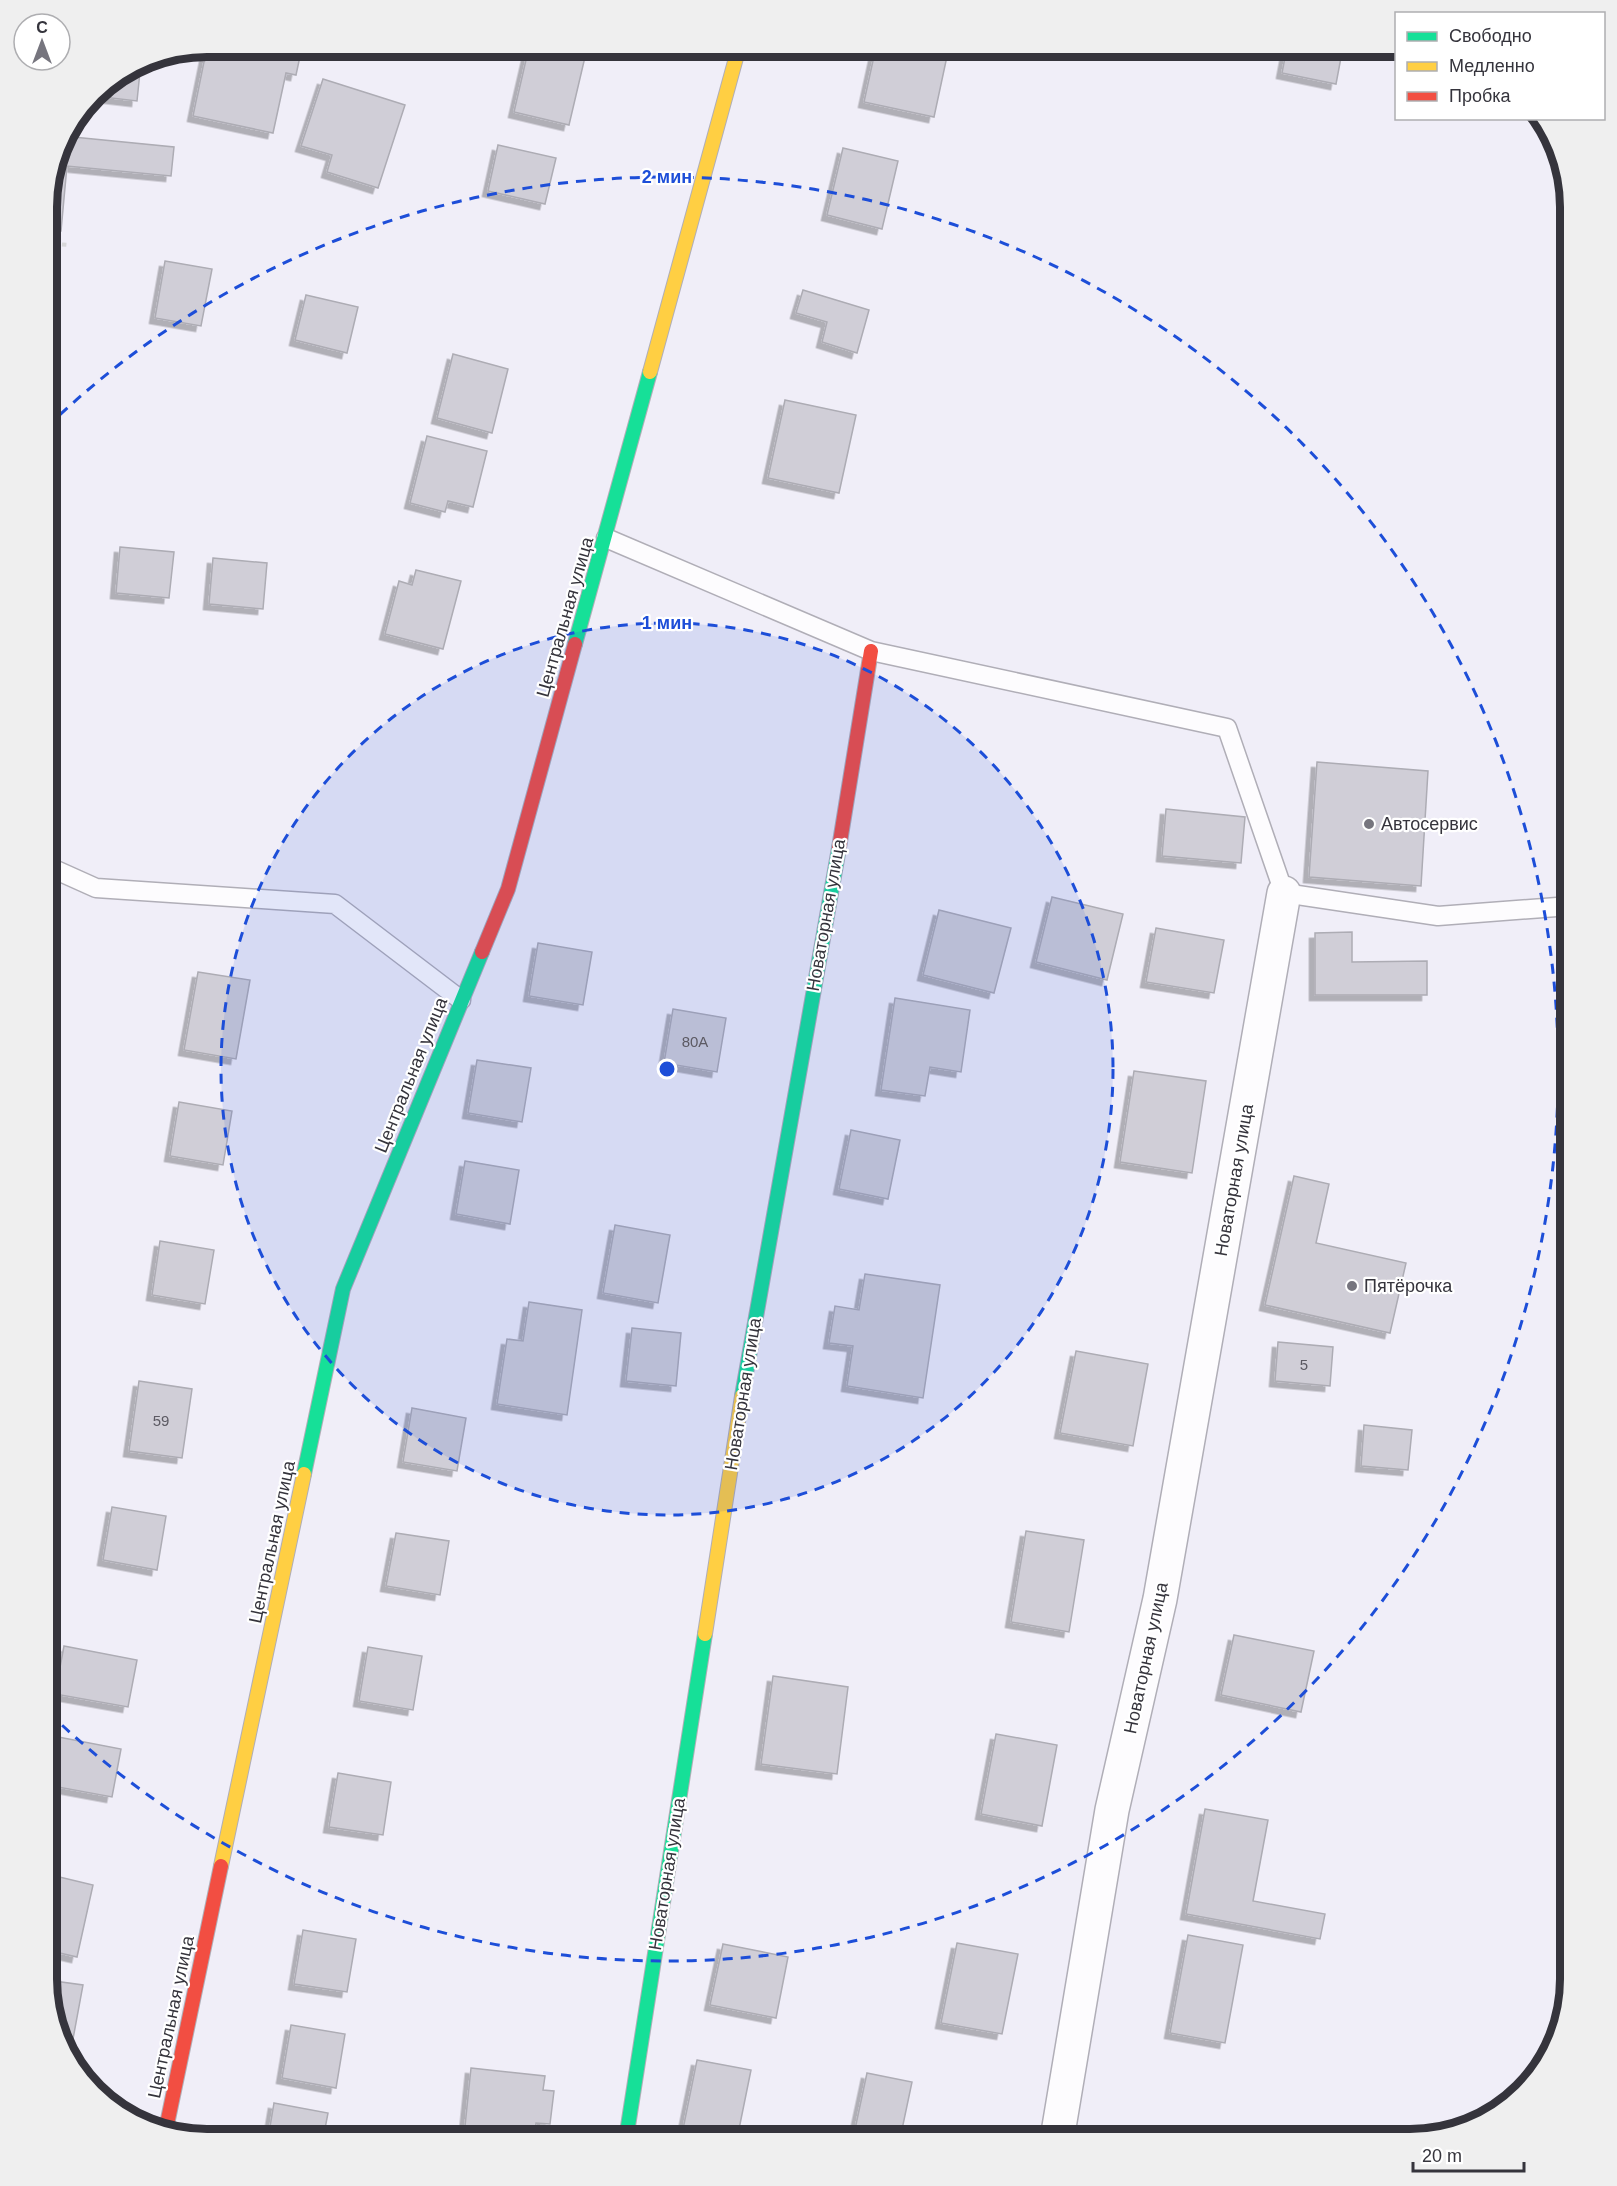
<svg xmlns="http://www.w3.org/2000/svg" width="1617" height="2186" viewBox="0 0 1617 2186" font-family="Helvetica,sans-serif">
	<style>
		.building { fill: #d0ced7; stroke: #adacb4; stroke-width: 1.5; filter: url(#shadow) }
		.lines { fill: none; stroke-linecap: round; stroke-linejoin: round }
		.lane-casing { stroke: #b0aeb7; stroke-width: 21 }
		.street-casing { stroke: #b0aeb7; stroke-width: 36 }
		.fast-casing { stroke: #b0aeb7; stroke-width: 16 }
		.slow-casing { stroke: #b0aeb7; stroke-width: 16 }
		.jam-casing { stroke: #b0aeb7; stroke-width: 16 }
		.path { stroke: #d7d7d9; stroke-width: 4; stroke-dasharray: 4.5 3; stroke-linecap: butt }
		.lane { stroke: #fdfcfe; stroke-width: 18 }
		.street { stroke: #fdfcfe; stroke-width: 33 }
		.fast { stroke: #16e098; stroke-width: 14 }
		.slow { stroke: #ffcf43; stroke-width: 14 }
		.jam { stroke: #f24e42; stroke-width: 14 }
		.ring { fill: none; stroke: #1d4ed8; stroke-width: 3; stroke-dasharray: 10 8 }
		.poi-dot { fill: #76757e; stroke: #fff; stroke-width: 2 }
		.labels { text-anchor: middle; dominant-baseline: central; stroke-width: 4.5; stroke-linejoin: round; paint-order: stroke }
		.number-label { font-size: 15px; fill: #5c5a63 }
		.street-label { font-size: 18px; fill: #35343c; stroke: #fff }
		.poi-label { font-size: 18px; fill: #35343c; stroke: #fff; text-anchor: start }
		.rim { fill: none; stroke: #35343c; stroke-width: 8 }
		.centre { fill: #1d4ed8; stroke: #fff; stroke-width: 3 }
		.ring-label { font-size: 18px; text-anchor: middle; font-weight: bold; fill: #1d4ed8; stroke: #fff; stroke-width: 4.5; stroke-linejoin: round; paint-order: stroke }
	</style>
	<defs>
		<filter id="shadow"><feDropShadow dx="-5.5" dy="5.5" stdDeviation="0" flood-color="#0004"/></filter>
	</defs>
	<rect width="100%" height="100%" fill="#f0eef8"/>
	<path class="building" d="M207,47L267,58L270,47H302L296,75L286,73L273,133L193,116Z
		M529,47H540L585,57L569,125L514,112Z
		M876,47H949L934,117L864,102Z
		M1287,47H1343L1336,84L1282,73Z
		M141,62L137,101L94,96L101,87Z
		M323,79L405,105L378,188L327,172L332,155L301,146Z
		M63,136L174,147L171,176L67,166L61,231L47,230V196Z
		M498,145L556,158L545,204L488,191Z
		M843,148L898,161L882,229L827,215Z
		M165,261L212,269L201,326L155,318Z
		M803,290L869,310L857,353L822,342L827,322L796,313Z
		M306,295L358,307L347,353L295,340Z
		M453,354L508,369L492,433L437,418Z
		M785,400L856,415L839,493L768,478Z
		M427,436L487,451L473,507L448,501L445,512L410,503Z
		M120,547L174,552L169,598L116,593Z
		M213,558L267,563L263,609L209,604Z
		M416,570L461,581L443,649L385,634L399,581L412,585Z
		M1317,762L1428,771L1421,886L1309,877Z
		M1166,809L1245,817L1241,863L1162,856Z
		M1052,897L1123,914L1107,980L1036,962Z
		M939,910L1011,928L994,993L923,975Z
		M1156,928L1224,940L1214,993L1146,982Z
		M1352,932V962L1427,961V995H1315V933Z
		M538,943L592,952L583,1005L529,996Z
		M198,972L250,980L236,1059L184,1050Z
		M895,998L970,1010L961,1072L930,1067L925,1096L881,1090Z
		M673,1009L726,1018L717,1072L664,1063Z
		M477,1060L531,1068L522,1122L468,1113Z
		M1134,1071L1206,1081L1192,1173L1120,1162Z
		M179,1102L232,1111L223,1165L170,1156Z
		M851,1130L900,1140L888,1199L839,1189Z
		M465,1161L519,1170L510,1224L456,1214Z
		M1294,1176L1329,1184L1316,1243L1406,1263L1390,1333L1265,1305Z
		M615,1225L670,1235L658,1303L603,1293Z
		M160,1241L214,1250L205,1304L152,1295Z
		M865,1274L940,1285L923,1398L847,1386L853,1346L829,1343L835,1306L859,1310Z
		M529,1302L582,1310L567,1415L497,1404L507,1339L523,1341Z
		M632,1328L681,1333L676,1386L626,1381Z
		M1278,1342L1333,1347L1330,1386L1275,1381Z
		M1076,1351L1148,1364L1133,1446L1060,1433Z
		M139,1381L192,1389L182,1458L129,1451Z
		M412,1408L466,1418L457,1471L403,1462Z
		M1364,1425L1412,1430L1408,1470L1361,1466Z
		M112,1507L166,1516L157,1570L103,1560Z
		M1026,1531L1084,1540L1069,1632L1011,1622Z
		M396,1533L449,1541L440,1595L386,1586Z
		M1234,1635L1314,1651L1301,1712L1221,1695Z
		M64,1646L137,1660L128,1707L55,1694Z
		M368,1647L422,1656L413,1710L359,1701Z
		M773,1676L848,1687L837,1774L761,1764Z
		M996,1734L1057,1745L1042,1826L981,1814Z
		M48,1735L121,1749L112,1797L47,1785Z
		M338,1773L391,1782L383,1835L329,1827Z
		M1205,1809L1268,1820L1253,1901L1325,1914L1320,1939L1186,1914Z
		M47,1874L93,1885L77,1957L47,1950Z
		M303,1930L356,1939L347,1992L294,1984Z
		M1188,1935L1243,1945L1225,2043L1170,2033Z
		M957,1943L1018,1954L1002,2034L941,2023Z
		M723,1944L788,1957L776,2018L710,2005Z
		M47,1980L83,1985L73,2039L64,2038Z
		M291,2025L345,2034L336,2088L282,2078Z
		M697,2060L751,2070L737,2139H681Z
		M471,2068L545,2076L543,2090L554,2091L550,2124L536,2123L534,2139H495L464,2136Z
		M867,2073L912,2082L900,2139H879L854,2134Z
		M274,2103L328,2113L323,2139H268Z"/>
	<g class="lines">
		<g class="lane-casing">
			<path id="lane" d="M606,538L871,651L1227,728L1284,893L1438,916L1570,906
				M47,866L96,888L335,904L461,1000"/>
		</g>
		<g class="street-casing">
			<path id="street" d="M1057,2139L1112,1810L1160,1599L1284,893"/>
		</g>
		<g class="fast-casing">
			<path id="fast" d="M575,644L650,372
				M742,1396L839,848
				M304,1474L343,1289L482,952
				M626,2139L705,1634"/>
		</g>
		<g class="slow-casing">
			<path id="slow" d="M650,372L739,47
				M705,1634L742,1396
				M221,1866L304,1474"/>
		</g>
		<g class="jam-casing">
			<path id="jam" d="M839,848L871,651
				M482,952L508,889L575,644
				M166,2129L221,1866"/>
		</g>
		<path class="path" d="M47,243L68,245"/>
		<use href="#lane" class="lane"/>
		<use href="#street" class="street"/>
		<use href="#fast" class="fast"/>
		<use href="#slow" class="slow"/>
		<use href="#jam" class="jam"/>
	</g>
	<circle cx="667" cy="1069" r="446" fill="#1d4ed8" fill-opacity=".12"/>
	<g class="ring">
		<circle cx="667" cy="1069" r="446"/>
		<path d="M47 427A892 892 0 1 1 47 1711"/>
	</g>
	<g class="poi-dot">
		<circle cx="1369" cy="824" r="6"/>
		<circle cx="1352" cy="1286" r="6"/>
	</g>
	<g class="labels">
		<g class="number-label">
			<text x="695" y="1041">80А</text>
			<text x="1304" y="1364">5</text>
			<text x="161" y="1420">59</text>
		</g>
		<g class="street-label">
			<text transform="translate(565 617) rotate(-74)">Центральная улица</text>
			<text transform="translate(826 915) rotate(-80)">Новаторная улица</text>
			<text transform="translate(411 1075) rotate(-68)">Центральная улица</text>
			<text transform="translate(1234 1180) rotate(-80)">Новаторная улица</text>
			<text transform="translate(743 1394) rotate(-81)">Новаторная улица</text>
			<text transform="translate(272 1542) rotate(-78)">Центральная улица</text>
			<text transform="translate(1146 1658) rotate(-78)">Новаторная улица</text>
			<text transform="translate(667 1874) rotate(-81)">Новаторная улица</text>
			<text transform="translate(171 2017) rotate(-78)">Центральная улица</text>
		</g>
		<g class="poi-label">
			<text x="1381" y="824">Автосервис</text>
			<text x="1364" y="1286">Пятёрочка</text>
		</g>
	</g>
	<path d="M0 0H1617V2186H0ZM207 57H1410A150 150 0 0 1 1560 207V1979A150 150 0 0 1 1410 2129H207A150 150 0 0 1 57 1979V207A150 150 0 0 1 207 57Z" fill="#efefef" fill-rule="evenodd"/>
	<path class="rim" d="M207 57H1410A150 150 0 0 1 1560 207V1979A150 150 0 0 1 1410 2129H207A150 150 0 0 1 57 1979V207A150 150 0 0 1 207 57Z"/>
	<circle cx="667" cy="1069" r="9" class="centre"/>
	<g class="ring-label">
		<text x="667" y="183">2 мин</text>
		<text x="667" y="629">1 мин</text>
	</g>
	<rect x="1395" y="12" width="210" height="108" fill="#ffffff" stroke="#aeaeb1" stroke-width="1.5"/>
	<rect x="1407" y="32" width="30" height="9" fill="#16e098" stroke="#aeaeb1" stroke-width="1.5"/>
	<text x="1449" y="42" font-size="18" fill="#35343c">Свободно</text>
	<rect x="1407" y="62" width="30" height="9" fill="#ffcf43" stroke="#aeaeb1" stroke-width="1.5"/>
	<text x="1449" y="72" font-size="18" fill="#35343c">Медленно</text>
	<rect x="1407" y="92" width="30" height="9" fill="#f24e42" stroke="#aeaeb1" stroke-width="1.5"/>
	<text x="1449" y="102" font-size="18" fill="#35343c">Пробка</text>
	<g transform="translate(42 42)"><circle r="28" fill="#ffffff" stroke="#aeaeb1" stroke-width="1.5"/>
	<path d="M0-4.5L10 22L0 15L-10 22Z" fill="#76757e"/>
	<text y="-9" font-size="16" font-weight="bold" text-anchor="middle" fill="#35343c">С</text>
	</g>
	<path d="M1413 2162v9h111v-9" fill="none" stroke="#35343c" stroke-width="3"/>
	<text x="1422" y="2162" font-size="18" fill="#35343c" stroke="#ffffff" stroke-width="4.5" paint-order="stroke">20 m</text>
</svg>
